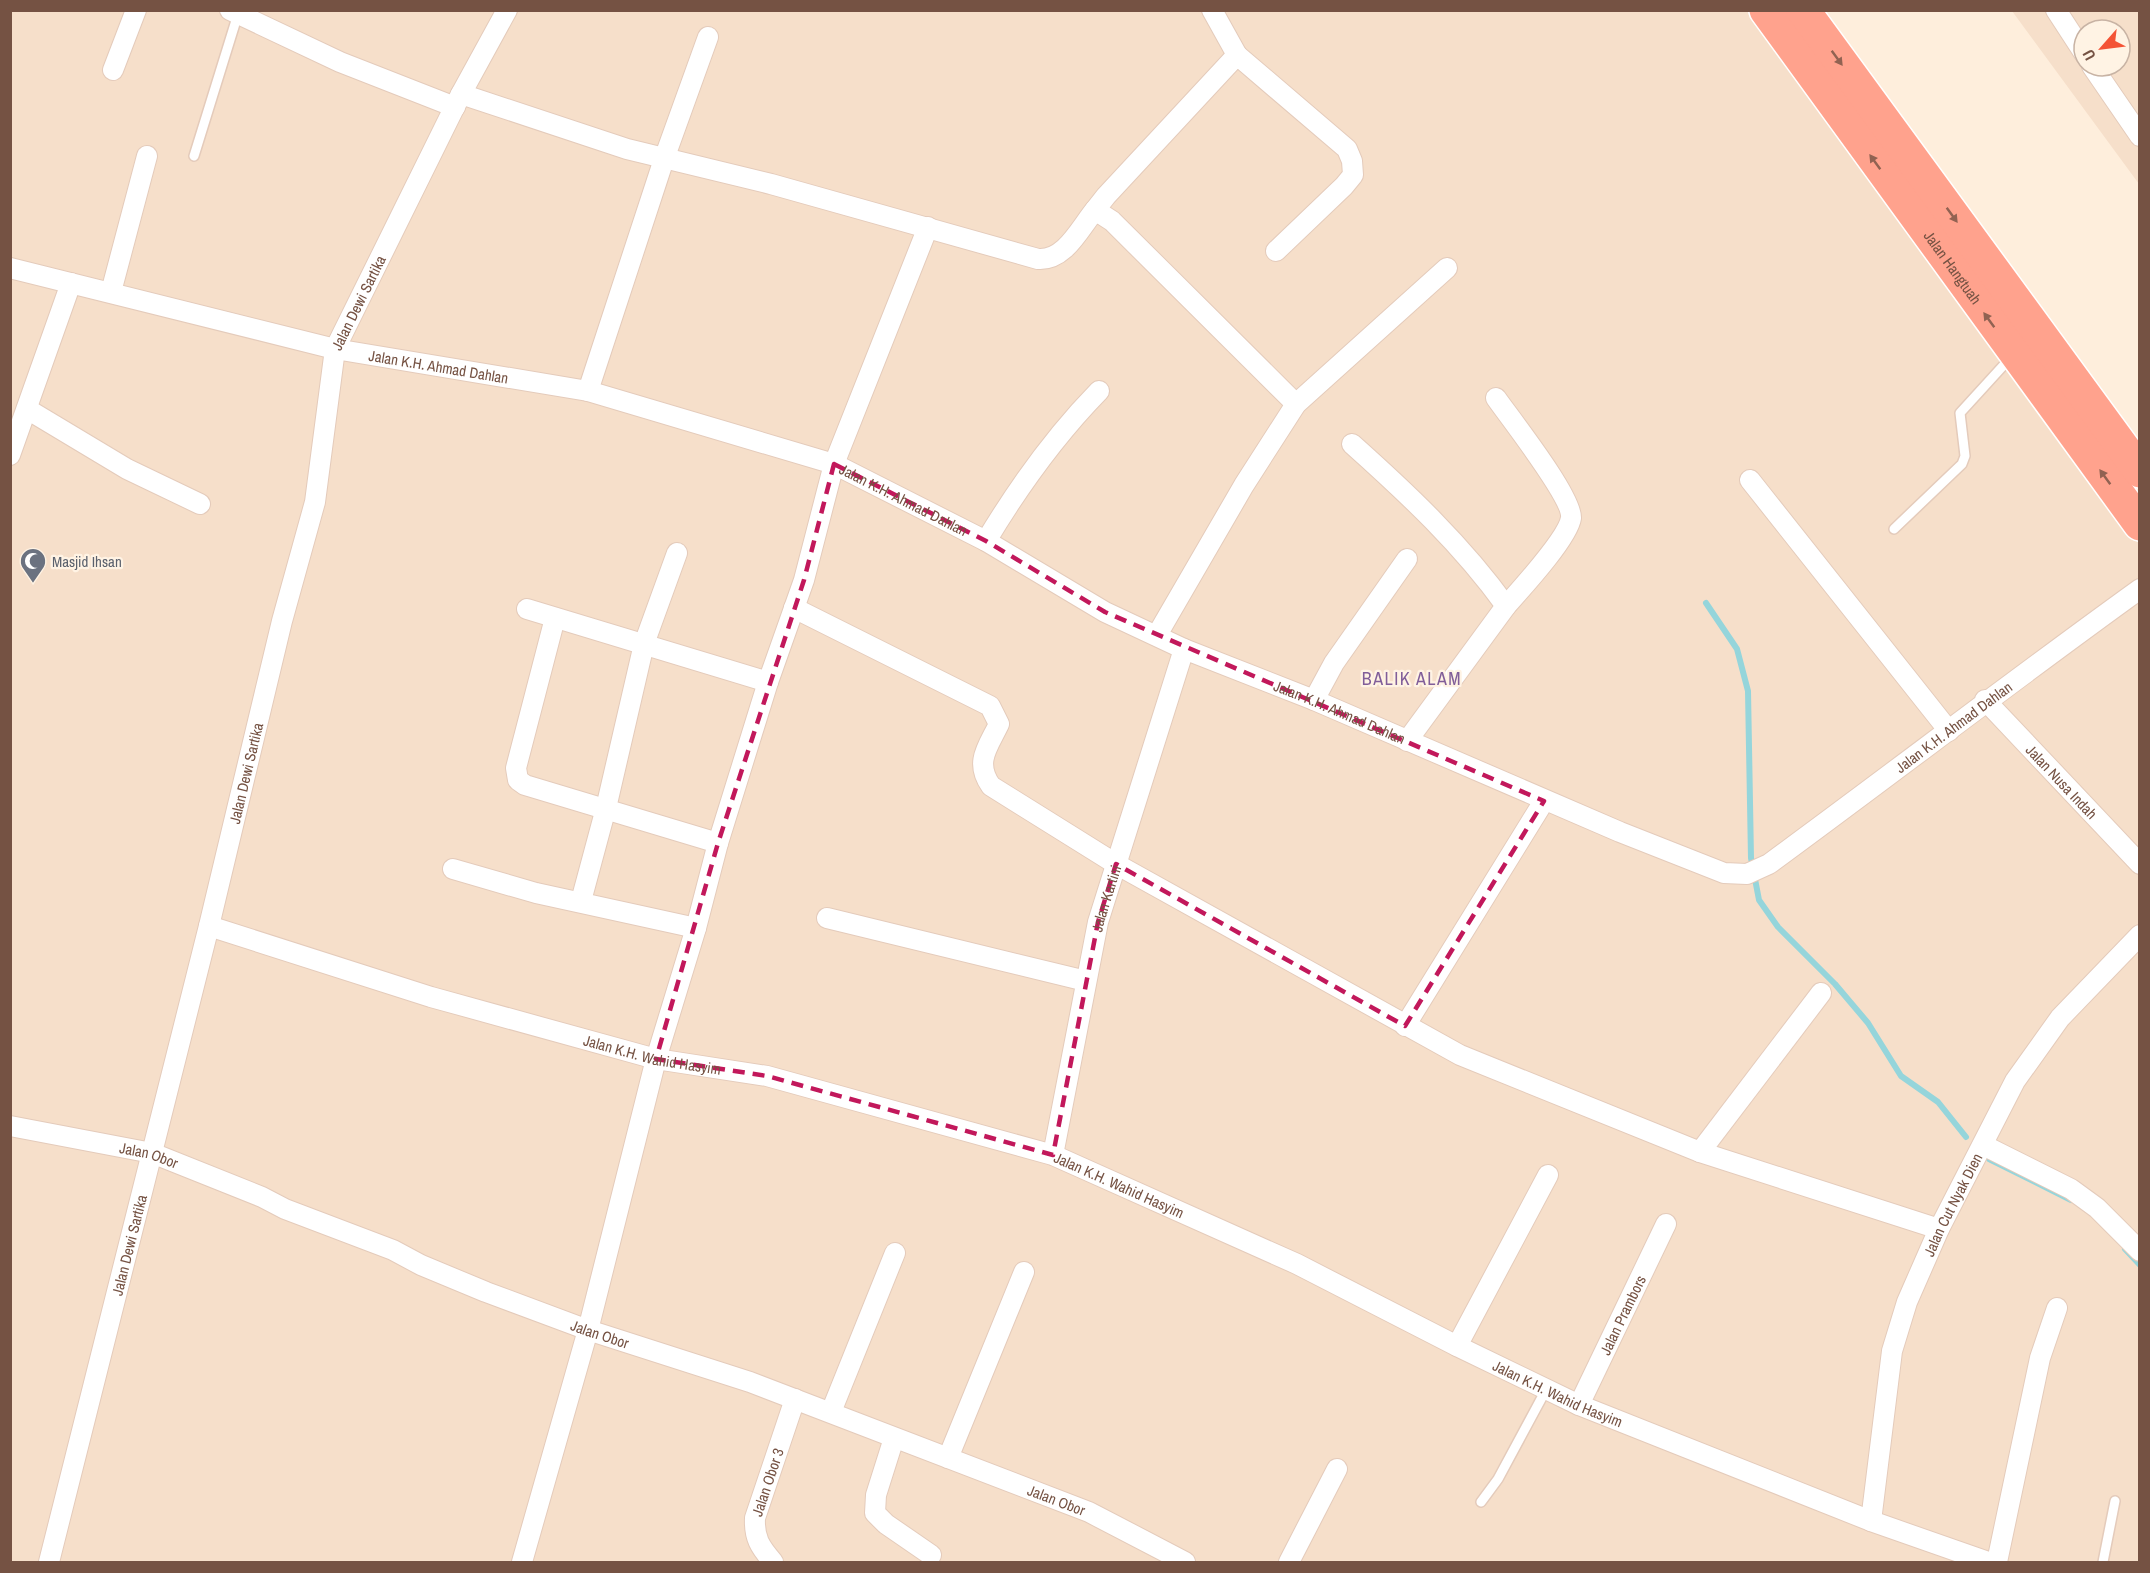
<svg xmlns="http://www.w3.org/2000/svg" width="2150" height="1573" viewBox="0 0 2150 1573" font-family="'Archivo Narrow',sans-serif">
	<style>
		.residential { fill: #f6dfca; fill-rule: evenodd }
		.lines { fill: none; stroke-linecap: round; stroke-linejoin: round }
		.stream { stroke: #95d5db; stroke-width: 6 }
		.lane-casing { stroke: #e4cbbb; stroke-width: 12 }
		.street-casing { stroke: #e4cbbb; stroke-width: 22 }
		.highway-casing { stroke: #fff; stroke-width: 36 }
		.lane { stroke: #fff; stroke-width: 9 }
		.street { stroke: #fff; stroke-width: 20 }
		.highway { stroke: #ffa28d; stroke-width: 33 }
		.oneway { fill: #916252 }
		.marked { fill: none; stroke: #c2185b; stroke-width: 4.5; stroke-dasharray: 12 8; stroke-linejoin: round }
		.labels { text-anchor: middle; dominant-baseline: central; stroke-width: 4.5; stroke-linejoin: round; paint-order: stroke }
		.street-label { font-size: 15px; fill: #755243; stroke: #fff3e4 }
		.worship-label { font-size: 15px; fill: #5b616d; stroke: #fff3e4; text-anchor: start }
		.quarter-label { font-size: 18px; letter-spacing: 1.5px; fill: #815e99; stroke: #fff3e4 }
	</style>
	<rect width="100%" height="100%" fill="#feeedc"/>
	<path class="residential" d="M11,11H1750L2139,544V1562H11Z
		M2012,11H2139V184ZM2084,30H2120V66H2084Z"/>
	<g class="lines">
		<path class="stream" d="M1706,603L1737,649L1748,691L1751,858L1759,900L1778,927L1835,984L1868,1023L1901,1076L1938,1102L1966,1137
			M1989,1159L2071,1200
			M2125,1249L2140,1265"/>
		<g class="lane-casing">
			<path id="lane" d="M194,156L238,14
				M1894,529L1962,464L1965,456L1960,413L2012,356
				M1481,1502L1498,1479L1547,1388
				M2103,1562L2115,1501"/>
		</g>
		<g class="street-casing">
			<g id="street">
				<path d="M230,10L340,62L455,107"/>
				<path d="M1212,10L1237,55"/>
				<path d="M2056,10L2084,53"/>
				<path d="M2092,66L2140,136"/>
				<path d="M113,70L136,10"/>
				<path d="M461,94L627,149L771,184L1038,259C1065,261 1080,228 1095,210L1112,221L1296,404"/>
				<path d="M1095,210L1106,196L1237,55L1347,149L1352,161L1353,175L1344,186L1276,251"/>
				<path id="s1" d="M10,268L335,349L588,391L834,464L986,541L1105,612L1184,649L1314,700L1620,832L1724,873L1747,874L1769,864C1893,773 2015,679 2140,589"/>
				<path d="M111,292L147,156"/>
				<path d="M588,391L664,159L708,37"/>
				<path d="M1496,398C1510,418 1573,498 1571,518C1568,538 1521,589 1506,606"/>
				<path d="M27,409L127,469L200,504"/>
				<path d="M1352,444C1408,494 1462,545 1506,606L1407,741"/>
				<path d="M10,455L71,283"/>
				<path d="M1750,480L1949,731"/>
				<path d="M986,541C1019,486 1054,437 1099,391"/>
				<path d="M794,608L990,706L999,724C988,747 974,762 991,786L1116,864L1460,1055L1700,1152L1939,1229"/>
				<path d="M527,609L768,682"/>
				<path d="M555,618L516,768L518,780L525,785L718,843"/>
				<path d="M1157,635L1244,485L1296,404L1447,268"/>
				<path d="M1314,700L1334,663L1407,559"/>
				<path id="s2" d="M1985,700L2140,864"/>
				<path d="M453,869L536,893L696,928"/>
				<path d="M581,901L606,808L644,644L677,553"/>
				<path d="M827,918L1086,981"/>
				<path id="s3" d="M209,926L431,997L656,1059L767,1076L1053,1155L1297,1264L1457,1346L1579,1405L1871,1521L1988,1562"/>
				<path d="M1405,1026L1544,801"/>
				<path id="s4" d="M10,1126L152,1153L262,1197L285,1209L393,1250L421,1265L486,1292L588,1330L750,1382L1089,1512L1185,1562"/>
				<path d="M1983,1145L2071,1189L2097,1208L2140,1251"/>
				<path d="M1700,1152L1821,993"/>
				<path id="s5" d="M1053,1155L1098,922L1184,649"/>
				<path d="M1457,1346L1548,1175"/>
				<path id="s6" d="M1579,1405L1666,1224"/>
				<path d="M831,1412L895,1253"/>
				<path d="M894,1438L876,1495L875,1513L886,1524L931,1555"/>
				<path d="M948,1458L1024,1272"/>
				<path id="s7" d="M1871,1521L1892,1351L1907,1302L1939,1229L2015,1081L2060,1018L2140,935"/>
				<path id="s8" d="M49,1562L209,926L282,621L315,502L335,349L461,94L507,10"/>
				<path d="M522,1562L588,1330L656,1059L696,928L718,843L768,682L804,580L834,464L928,227"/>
				<path id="s9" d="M773,1562C760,1547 754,1538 755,1518L795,1399"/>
				<path d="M1289,1562L1337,1469"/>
				<path d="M1997,1562L2040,1358L2057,1308"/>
			</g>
		</g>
		<g class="highway-casing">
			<g id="highway">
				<path id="s10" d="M1766,10L2140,524"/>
				<path d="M1803,10L2140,471"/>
			</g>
		</g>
		<use href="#lane" class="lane"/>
		<use href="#street" class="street"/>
		<use href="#highway" class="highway"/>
	</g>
	<defs><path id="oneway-solid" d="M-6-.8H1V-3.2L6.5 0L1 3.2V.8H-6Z" transform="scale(1.5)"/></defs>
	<g class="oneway">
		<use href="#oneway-solid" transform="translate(1837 58) rotate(54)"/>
		<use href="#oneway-solid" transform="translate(1875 162) rotate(-126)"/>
		<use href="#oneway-solid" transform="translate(1952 215) rotate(54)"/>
		<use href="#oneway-solid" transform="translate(1989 320) rotate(-126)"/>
		<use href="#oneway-solid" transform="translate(2105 477) rotate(-126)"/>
	</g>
	<path class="marked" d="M834,464L986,541L1105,612L1544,801L1405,1026L1116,864L1098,922L1053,1155L767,1076L656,1059L718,843L804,580Z"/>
	<defs>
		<g id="mosque-pin" transform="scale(1.35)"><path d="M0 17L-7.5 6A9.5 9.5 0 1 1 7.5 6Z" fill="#6b7280" stroke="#fff3e4"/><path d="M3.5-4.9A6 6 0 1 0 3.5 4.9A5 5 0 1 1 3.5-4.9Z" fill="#fff"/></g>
	</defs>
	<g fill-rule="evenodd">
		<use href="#mosque-pin" x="33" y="561"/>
	</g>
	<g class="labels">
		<g class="street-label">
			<text stroke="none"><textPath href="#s10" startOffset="318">Jalan Hangtuah</textPath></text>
			<text stroke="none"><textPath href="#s8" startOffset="1299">Jalan Dewi Sartika</textPath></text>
			<text stroke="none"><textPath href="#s1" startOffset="440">Jalan K.H. Ahmad Dahlan</textPath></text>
			<text stroke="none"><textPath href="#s1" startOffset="926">Jalan K.H. Ahmad Dahlan</textPath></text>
			<text stroke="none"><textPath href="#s1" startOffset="1412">Jalan K.H. Ahmad Dahlan</textPath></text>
			<text stroke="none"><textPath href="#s1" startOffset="2106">Jalan K.H. Ahmad Dahlan</textPath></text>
			<text stroke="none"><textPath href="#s8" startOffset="813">Jalan Dewi Sartika</textPath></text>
			<text stroke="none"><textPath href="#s2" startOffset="112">Jalan Nusa Indah</textPath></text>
			<text stroke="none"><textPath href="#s5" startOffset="262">Jalan Kartini</textPath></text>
			<text stroke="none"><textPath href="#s3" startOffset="462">Jalan K.H. Wahid Hasyim</textPath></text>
			<text stroke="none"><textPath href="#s4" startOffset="142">Jalan Obor</textPath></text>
			<text stroke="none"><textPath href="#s3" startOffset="948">Jalan K.H. Wahid Hasyim</textPath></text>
			<text stroke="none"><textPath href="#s7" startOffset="330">Jalan Cut Nyak Dien</textPath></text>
			<text stroke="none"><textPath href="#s8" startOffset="327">Jalan Dewi Sartika</textPath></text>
			<text stroke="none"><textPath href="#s6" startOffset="100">Jalan Prambors</textPath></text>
			<text stroke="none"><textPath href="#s4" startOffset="628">Jalan Obor</textPath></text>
			<text stroke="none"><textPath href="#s3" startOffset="1434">Jalan K.H. Wahid Hasyim</textPath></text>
			<text stroke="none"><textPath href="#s9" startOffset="87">Jalan Obor 3</textPath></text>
			<text stroke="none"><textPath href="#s4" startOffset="1114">Jalan Obor</textPath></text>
		</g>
		<g class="worship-label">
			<text x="52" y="561">Masjid Ihsan</text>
		</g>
		<g class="quarter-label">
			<text x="1412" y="678">BALIK ALAM</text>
		</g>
	</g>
	<rect width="2150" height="1573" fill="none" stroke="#755243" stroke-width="24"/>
	<g transform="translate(2102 48) rotate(242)"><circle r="28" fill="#fff3e4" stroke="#c8b3a4" stroke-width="1.5"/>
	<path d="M0-4.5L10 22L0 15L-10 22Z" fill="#f45335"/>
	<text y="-9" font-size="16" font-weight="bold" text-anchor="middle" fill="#755243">U</text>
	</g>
</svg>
